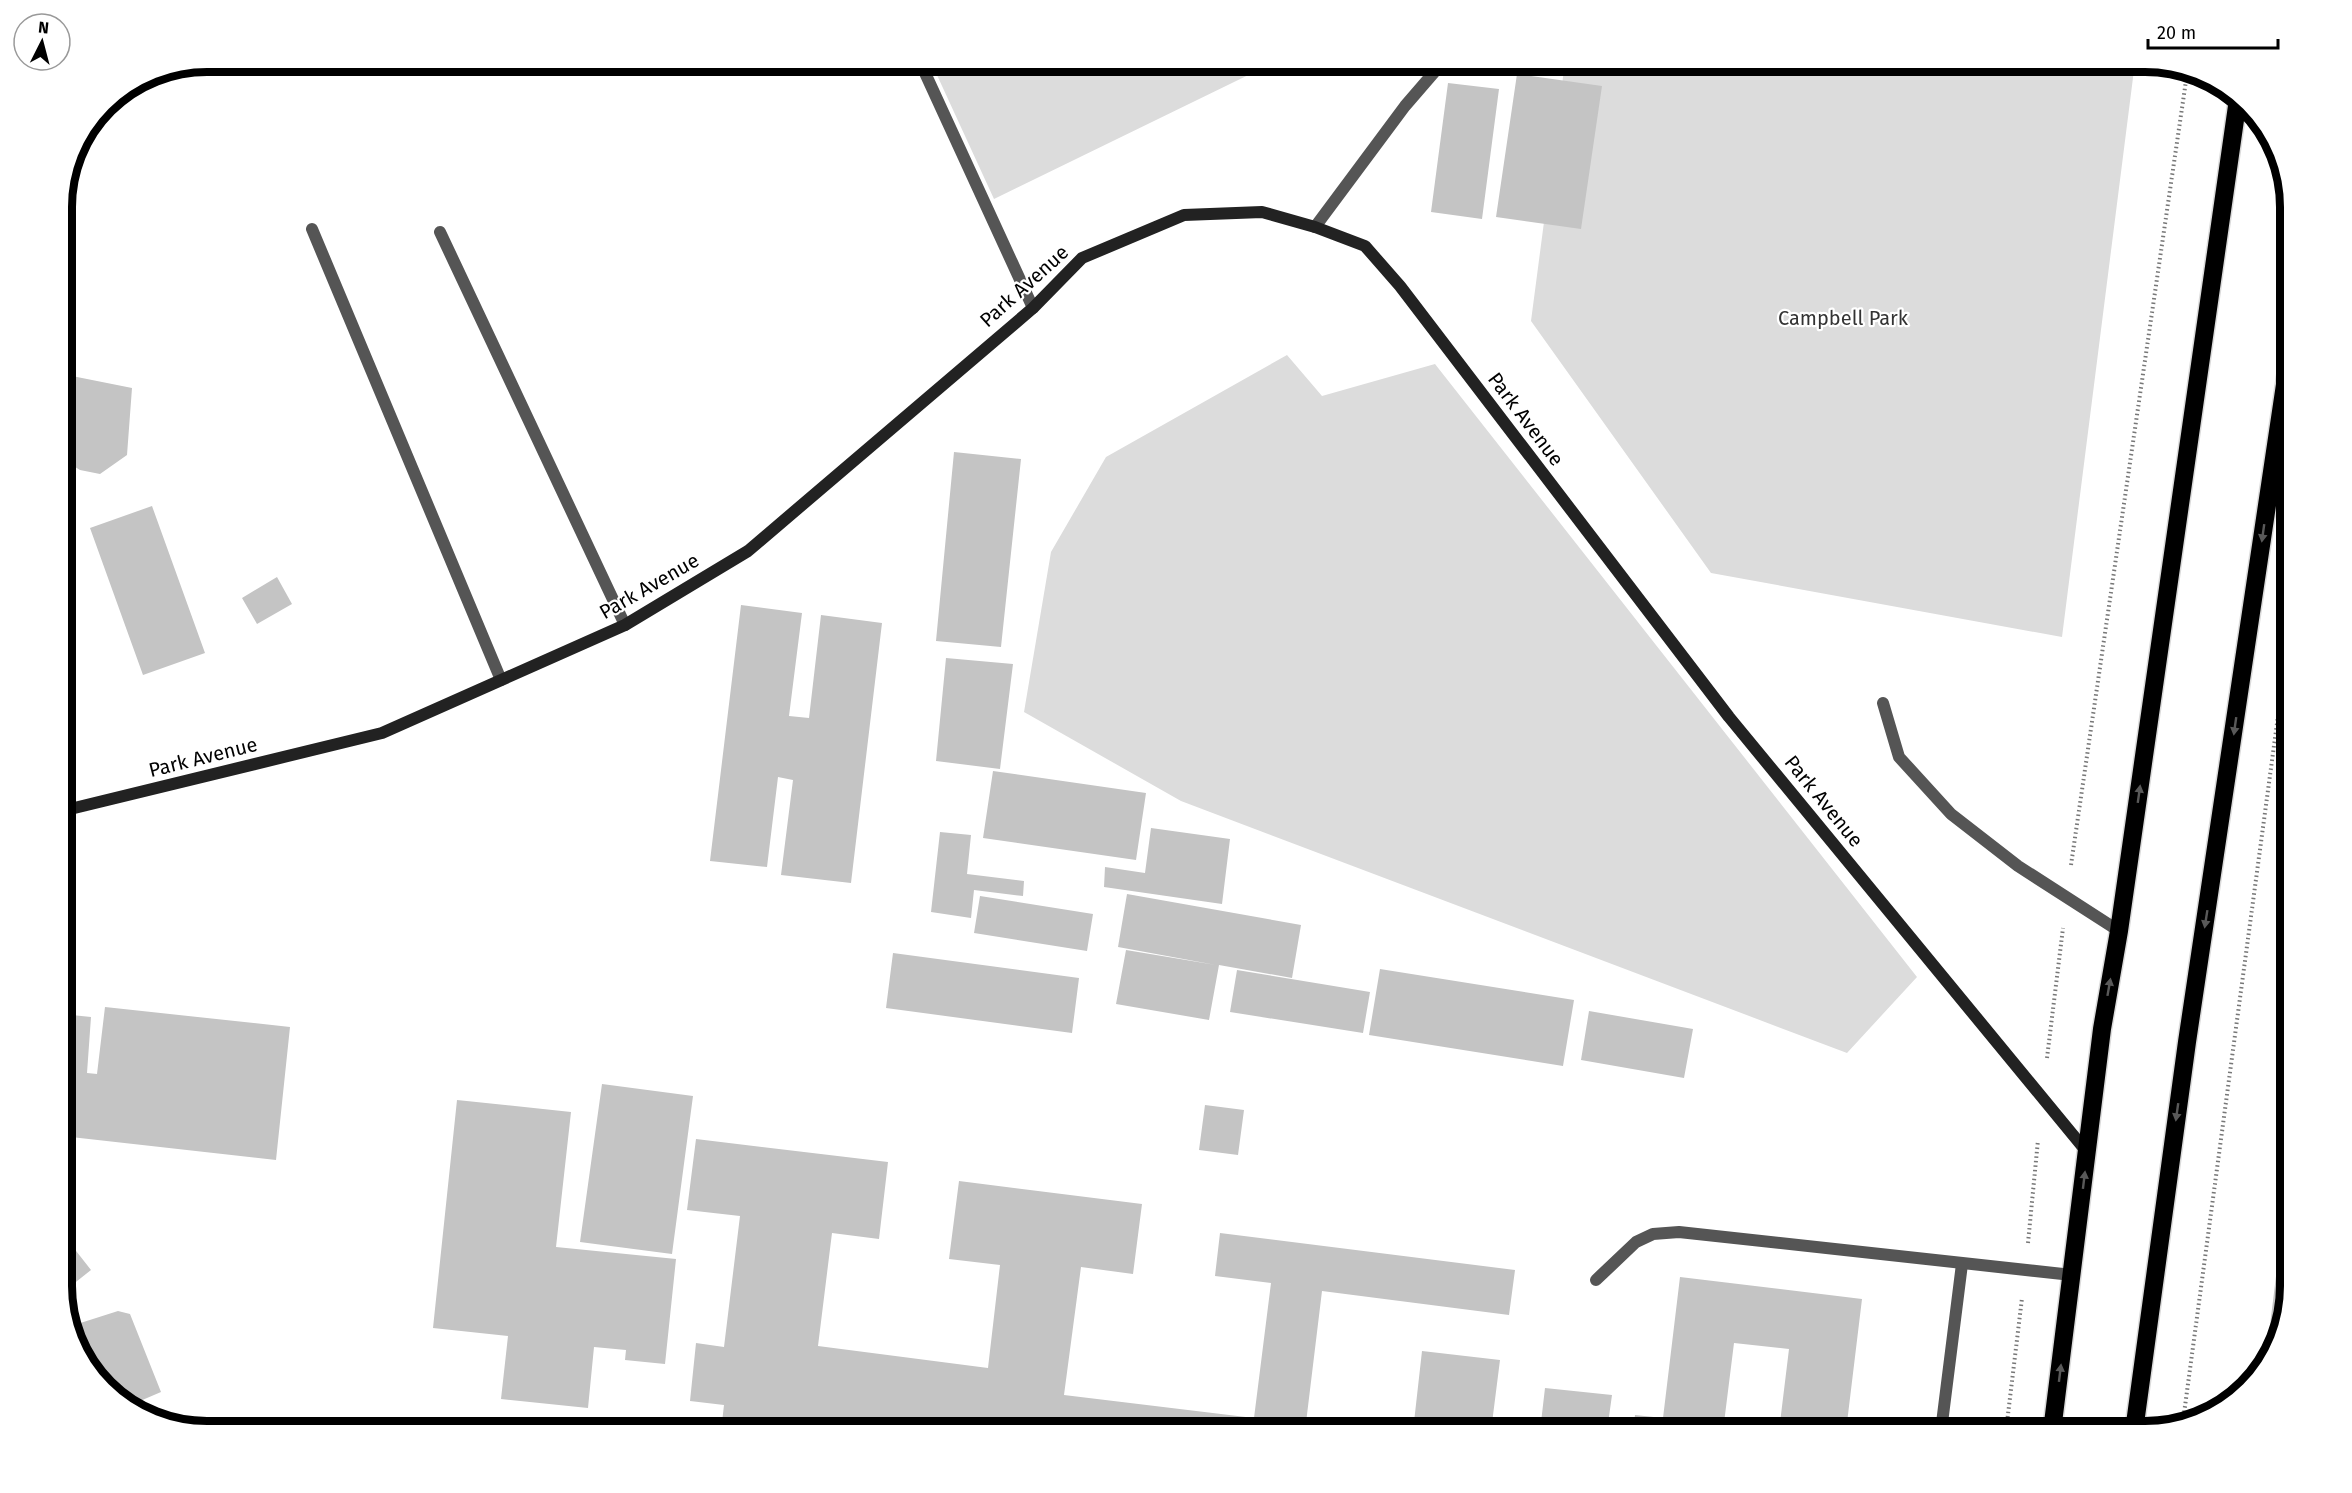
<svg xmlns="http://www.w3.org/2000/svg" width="2352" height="1493" viewBox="0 0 2352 1493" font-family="'Fira Sans',sans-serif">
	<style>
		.green { fill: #dcdcdc }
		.building { fill: #c4c4c4 }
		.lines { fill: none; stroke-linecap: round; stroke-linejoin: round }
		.highway-casing { stroke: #dbdbdb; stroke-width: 21 }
		.path { stroke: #777; stroke-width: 4; stroke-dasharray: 1.5 3; stroke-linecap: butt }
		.lane { stroke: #555; stroke-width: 12 }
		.street { stroke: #555; stroke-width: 12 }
		.secondary { stroke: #222; stroke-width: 12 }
		.highway { stroke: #000; stroke-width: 18 }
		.oneway { fill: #595959 }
		.labels { text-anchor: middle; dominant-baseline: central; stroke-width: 4.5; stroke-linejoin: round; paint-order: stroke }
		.street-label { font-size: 20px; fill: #000; stroke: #fff }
		.park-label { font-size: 20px; fill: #333; stroke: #fff }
		.rim { fill: none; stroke: #000; stroke-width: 8 }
	</style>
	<rect width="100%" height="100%" fill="#fff"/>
	<path class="green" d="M931,62H1275L994,199Z
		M1565,62H2135L2062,637L1711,573L1531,321Z
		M1287,355L1322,396L1435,364L1917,977L1847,1053L1181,801L1024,712L1051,552L1106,457Z"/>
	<path class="building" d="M1517,74L1602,86L1581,229L1496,217Z
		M1448,83L1499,89L1482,219L1431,212Z
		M62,374L132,388L127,455L100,474L80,470L62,459Z
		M954,452L1021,459L1001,647L936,641Z
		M152,506L205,653L143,675L90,528Z
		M277,577L292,604L257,624L242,598Z
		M741,605L802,613L789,716L809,718L821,615L882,623L851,883L781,875L793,780L778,777L767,867L710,861Z
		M946,658L1013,664L1000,769L936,761Z
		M993,771L1146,793L1136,860L983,838Z
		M1151,828L1230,839L1222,904L1104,887L1105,867L1145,873Z
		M940,832L971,835L967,874L1024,881L1023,896L974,890L971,918L931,912Z
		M1127,894L1301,925L1292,978L1219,965L1209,1020L1116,1004L1126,950L1216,965L1118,947Z
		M980,896L1093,914L1087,951L974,933Z
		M893,953L1079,978L1072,1033L886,1008Z
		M1380,969L1574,1000L1563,1066L1369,1035Z
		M1237,970L1370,992L1363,1033L1230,1012Z
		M105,1007L290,1027L276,1160L62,1136V1014L91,1017L87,1073L97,1074Z
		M1589,1011L1693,1029L1684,1078L1581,1060Z
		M602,1084L693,1096L672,1254L580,1242Z
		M457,1100L571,1112L556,1247L676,1259L665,1364L625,1360L626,1350L594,1347L588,1408L501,1399L508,1336L433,1328Z
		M1205,1105L1244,1110L1238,1155L1199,1150Z
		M696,1139L888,1162L879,1239L832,1233L818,1346L988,1368L1000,1265L949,1259L959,1181L1142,1204L1133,1274L1081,1267L1064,1395L1254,1418L1271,1283L1215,1276L1220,1233L1515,1270L1509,1315L1322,1291L1305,1431H721L724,1405L690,1401L696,1343L724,1347L740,1216L687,1210Z
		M2289,1170L2290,1286L2266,1366H2265Z
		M62,1233L91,1270L62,1293Z
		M1680,1277L1862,1299L1846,1431H1779L1789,1349L1734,1343L1723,1431H1633L1635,1415L1663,1418Z
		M118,1311L130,1314L161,1392L140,1401L144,1413L126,1407L81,1359L71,1326Z
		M1422,1351L1500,1360L1491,1431H1413Z
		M1545,1388L1612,1395L1607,1431H1540Z"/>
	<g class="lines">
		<g class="highway-casing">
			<path id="highway" d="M2052,1431L2102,1029L2119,931L2238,99
				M2134,1431L2187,1042L2290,351"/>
		</g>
		<path class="path" d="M2071,865L2187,74
			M2047,1058L2063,928
			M2028,1243L2038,1140
			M2183,1421L2290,627
			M2006,1431L2022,1298"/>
		<path class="lane" d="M1315,227L1405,106L1443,62
			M312,229L501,680
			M440,232L625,625
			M1883,703L1899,757L1951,814L2018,866L2119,931
			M1941,1431L1962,1264"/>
		<path class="street" d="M920,62L1033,308
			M1596,1280L1636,1242L1653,1234L1679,1232L2072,1275"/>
		<path class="secondary" d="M62,811L382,733L625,625L748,551L1033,308L1082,258L1184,215L1262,212L1315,227L1365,246L1400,286L1729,717L2087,1152"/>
		<use href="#highway" class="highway"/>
	</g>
	<defs><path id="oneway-solid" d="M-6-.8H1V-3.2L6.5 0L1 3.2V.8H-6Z" transform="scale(1.5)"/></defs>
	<g class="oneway">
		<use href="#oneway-solid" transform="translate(2263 533) rotate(98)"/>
		<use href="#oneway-solid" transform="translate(2235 726) rotate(98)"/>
		<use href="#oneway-solid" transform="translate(2139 794) rotate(-82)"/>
		<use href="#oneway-solid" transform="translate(2206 919) rotate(99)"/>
		<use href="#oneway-solid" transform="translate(2109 987) rotate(-80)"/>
		<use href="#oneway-solid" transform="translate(2177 1112) rotate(98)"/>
		<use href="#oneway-solid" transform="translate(2084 1180) rotate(-83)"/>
		<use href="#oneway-solid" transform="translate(2060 1373) rotate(-83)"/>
	</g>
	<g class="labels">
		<g class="street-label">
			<text transform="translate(1024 286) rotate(-42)">Park Avenue</text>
			<text transform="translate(1526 419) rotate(53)">Park Avenue</text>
			<text transform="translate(649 586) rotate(-30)">Park Avenue</text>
			<text transform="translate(203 757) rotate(-14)">Park Avenue</text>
			<text transform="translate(1824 801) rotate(51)">Park Avenue</text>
		</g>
		<g class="park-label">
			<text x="1843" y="318">Campbell Park</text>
		</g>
	</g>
	<path d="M0 0H2352V1493H0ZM207 72H2145A135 135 0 0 1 2280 207V1286A135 135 0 0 1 2145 1421H207A135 135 0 0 1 72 1286V207A135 135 0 0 1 207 72Z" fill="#fff" fill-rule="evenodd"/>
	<path class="rim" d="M207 72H2145A135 135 0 0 1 2280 207V1286A135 135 0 0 1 2145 1421H207A135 135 0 0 1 72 1286V207A135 135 0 0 1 207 72Z"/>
	<g transform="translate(42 42) rotate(6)"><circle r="28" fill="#ffffff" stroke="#999999" stroke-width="1.5"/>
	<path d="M0-4.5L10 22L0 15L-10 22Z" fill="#000000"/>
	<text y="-9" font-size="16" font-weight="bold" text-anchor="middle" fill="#000000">N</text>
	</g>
	<path d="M2148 39v9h130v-9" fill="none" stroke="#000000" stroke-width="3"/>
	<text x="2157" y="39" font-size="18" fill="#000000" stroke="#ffffff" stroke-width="4.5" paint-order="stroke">20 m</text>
</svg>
